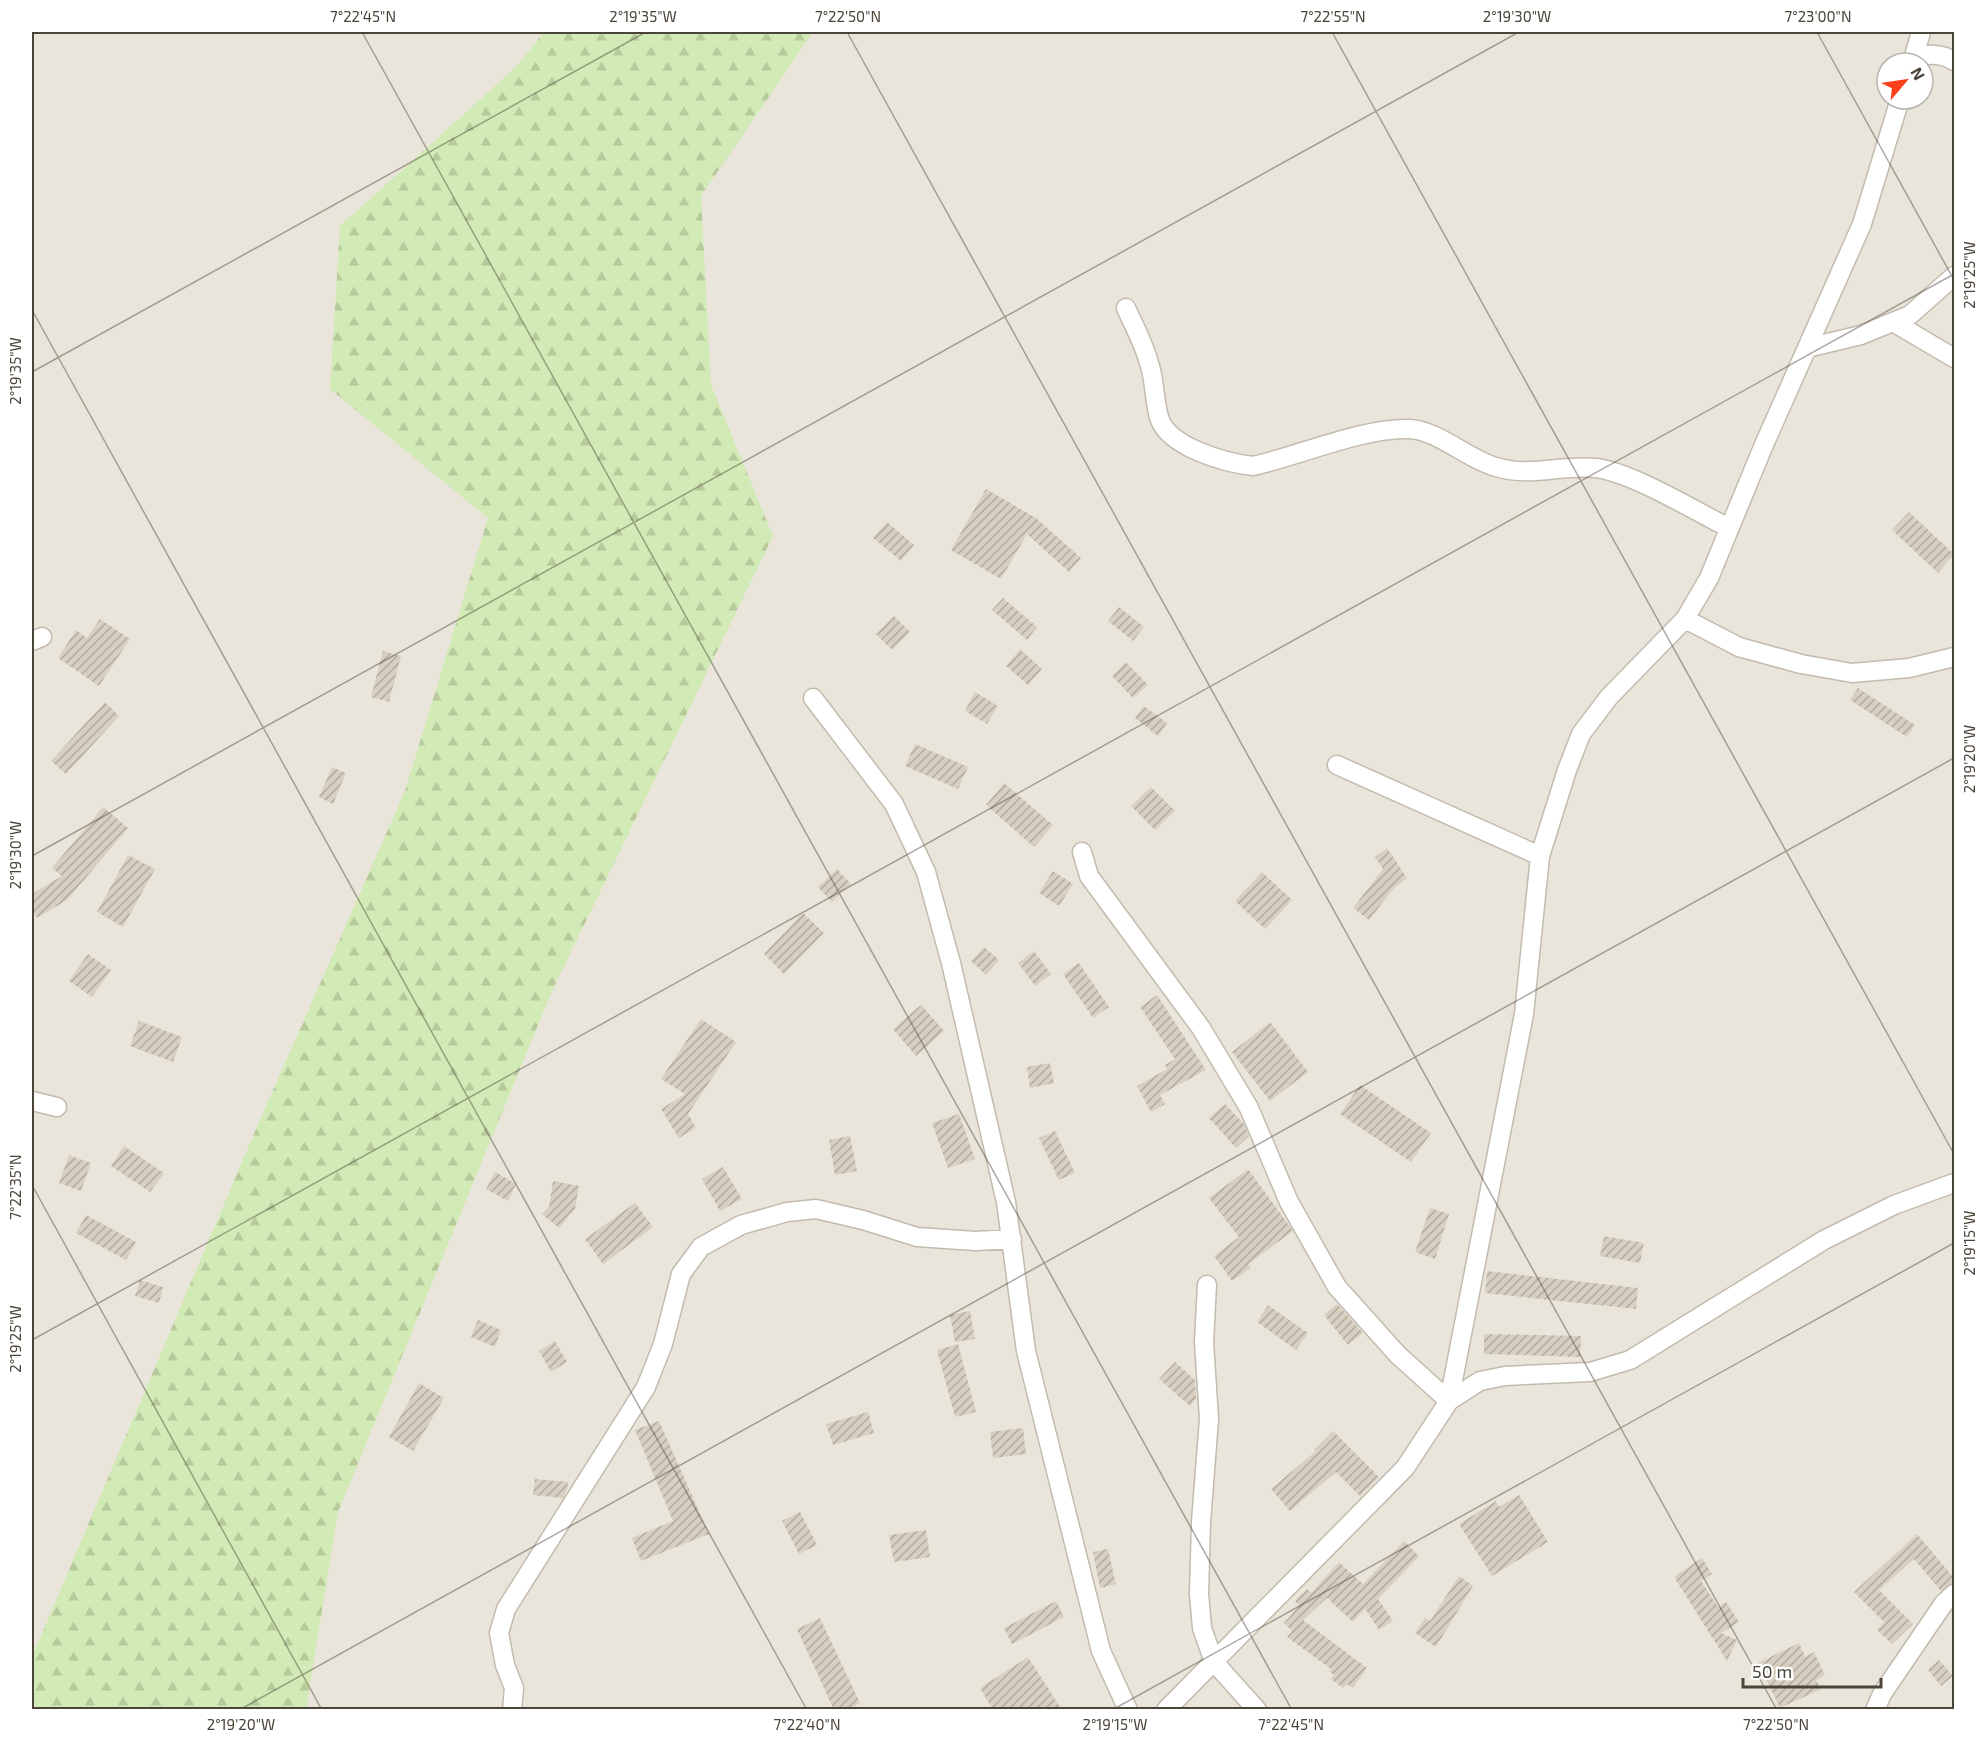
<svg xmlns="http://www.w3.org/2000/svg" width="1986" height="1741" viewBox="0 0 1986 1741" font-family="'Exo 2',sans-serif">
	<style>
		.residential { fill: #eae5da; fill-rule: evenodd }
		.forest { fill: url(#forest-firs) }
		.building { fill: url(#building-hatch) }
		.lines { fill: none; stroke-linecap: round; stroke-linejoin: round }
		.street-casing { stroke: #c2bbae; stroke-width: 21 }
		.street { stroke: #fff; stroke-width: 18 }
		.ticks { fill: none; stroke: #4b4439; stroke-width: 1.5; stroke-opacity: 0.45 }
		.neatline { fill: none; stroke: #4b4439; stroke-width: 2 }
		.ticks-label { font-size: 15px; text-anchor: middle; fill: #4b4439 }
	</style>
	<defs>
		<pattern id="forest-firs" width="22" height="20" patternUnits="userSpaceOnUse" patternTransform="scale(1.5)"><rect width="22" height="20" fill="#d2eab5"/><path d="M5 1l3.5 6h-7zM16 11l3.5 6h-7z" fill="#b6ca9c"/></pattern>
		<pattern id="building-hatch" width="6" height="6" patternUnits="userSpaceOnUse" patternTransform="scale(1.5)"><rect width="6" height="6" fill="#d8cfc1"/><path d="M-1 1l2-2M0 6l6-6M5 7l2-2" fill="none" stroke="#b1aa9e"/></pattern>
	</defs>
	<rect width="100%" height="100%" fill="#f6f3ec"/>
	<path class="residential" d="M32,32H1954V1709H32ZM1887,63H1923V99H1887Z"/>
	<path class="forest" d="M544,32H813L701,196L711,385L773,536L552,991L338,1512L306,1709H32V1657L259,1122L405,791L488,518L330,389L340,226L516,67Z"/>
	<path class="building" d="M986,489L1036,518L1081,558L1069,572L1027,534L1001,579L951,550Z
		M1909,512L1954,554L1938,573L1892,530Z
		M887,522L914,545L901,561L873,538Z
		M1003,598L1037,627L1027,640L992,610Z
		M1119,607L1144,627L1133,641L1108,621Z
		M894,616L910,632L892,650L876,634Z
		M100,619L130,639L99,686L58,658L76,630L87,638Z
		M1020,649L1042,669L1028,685L1006,666Z
		M383,651L401,656L389,702L371,697Z
		M1126,662L1148,685L1133,698L1112,676Z
		M1858,688L1915,725L1907,737L1850,700Z
		M975,692L998,706L987,724L965,711Z
		M105,702L119,716L66,774L51,761Z
		M1144,706L1167,723L1158,736L1135,718Z
		M915,744L968,767L958,789L905,766Z
		M332,767L346,773L333,804L319,797Z
		M1004,783L1053,825L1034,847L986,805Z
		M1151,787L1175,811L1155,830L1131,806Z
		M103,807L128,828L67,900L37,918L32,909V894L62,876L52,868Z
		M1387,848L1407,878L1394,888L1369,920L1353,908L1383,869L1375,857Z
		M128,855L155,869L123,927L97,912Z
		M837,869L851,884L832,902L818,887Z
		M1053,871L1073,884L1059,906L1039,893Z
		M1262,872L1292,900L1265,929L1235,901Z
		M803,913L824,933L784,974L764,954Z
		M984,947L999,960L986,975L971,961Z
		M1034,951L1051,974L1035,986L1018,963Z
		M88,954L111,970L92,997L69,981Z
		M1079,963L1109,1007L1093,1018L1063,974Z
		M1157,995L1206,1070L1160,1095L1165,1104L1151,1112L1137,1086L1167,1069L1165,1065L1175,1059L1140,1007Z
		M921,1005L944,1031L916,1056L893,1029Z
		M701,1019L736,1042L688,1114L696,1128L679,1138L661,1109L685,1094L661,1079Z
		M139,1021L182,1037L173,1062L130,1046Z
		M1270,1022L1308,1072L1270,1101L1232,1052Z
		M1050,1063L1054,1083L1030,1088L1027,1067Z
		M1360,1085L1431,1133L1411,1162L1340,1114Z
		M1225,1104L1244,1124L1249,1136L1236,1148L1209,1118Z
		M959,1114L975,1159L948,1168L932,1123Z
		M1055,1131L1075,1173L1059,1180L1039,1138Z
		M850,1136L857,1171L835,1175L829,1140Z
		M124,1146L164,1173L150,1192L111,1166Z
		M69,1155L91,1163L81,1191L59,1183Z
		M723,1167L742,1199L720,1211L702,1179Z
		M1248,1169L1293,1231L1248,1264L1251,1268L1232,1281L1214,1256L1239,1237L1209,1198Z
		M495,1172L516,1184L508,1201L486,1189Z
		M553,1181L579,1186L575,1209L559,1228L542,1214L549,1207Z
		M635,1203L653,1227L603,1264L585,1239Z
		M1430,1208L1449,1214L1435,1259L1415,1252Z
		M86,1215L136,1242L126,1260L76,1233Z
		M1604,1236L1644,1243L1640,1263L1600,1256Z
		M1487,1271L1638,1288L1636,1309L1485,1293Z
		M140,1280L163,1287L159,1303L135,1296Z
		M1337,1304L1363,1333L1348,1345L1324,1315Z
		M1268,1305L1308,1333L1296,1350L1257,1322Z
		M970,1311L975,1339L955,1342L950,1315Z
		M478,1320L501,1330L495,1347L471,1337Z
		M1484,1334L1581,1336L1580,1357L1484,1354Z
		M555,1341L567,1362L551,1372L539,1351Z
		M958,1344L976,1412L955,1417L937,1350Z
		M1175,1362L1195,1380L1196,1399L1190,1406L1159,1379Z
		M419,1383L444,1398L413,1451L389,1437Z
		M868,1412L874,1433L833,1445L826,1424Z
		M659,1421L709,1534L641,1561L632,1538L673,1521L635,1430Z
		M1023,1428L1026,1454L993,1458L990,1432Z
		M1333,1431L1379,1477L1360,1496L1336,1472L1290,1511L1271,1489L1316,1451L1314,1450Z
		M535,1479L568,1482L567,1490L563,1498L533,1495Z
		M1519,1495L1548,1542L1492,1576L1459,1524L1496,1501L1499,1507Z
		M800,1512L817,1545L799,1554L782,1521Z
		M926,1530L930,1557L894,1562L889,1535Z
		M1917,1534L1954,1578V1583L1941,1591L1914,1559L1879,1590L1913,1624L1892,1644L1877,1630L1884,1622L1854,1592Z
		M1404,1541L1419,1556L1378,1599L1393,1621L1379,1630L1365,1609L1353,1622L1327,1598L1303,1620L1367,1668L1353,1688L1347,1684L1343,1688L1331,1679L1334,1675L1329,1671L1331,1669L1287,1637L1292,1631L1284,1623L1299,1606L1295,1601L1307,1589L1311,1593L1339,1562L1363,1584Z
		M1108,1549L1116,1584L1100,1588L1093,1552Z
		M1702,1558L1712,1574L1701,1581L1718,1607L1726,1602L1739,1622L1721,1633L1737,1640L1727,1661L1674,1577Z
		M1459,1576L1473,1586L1436,1647L1415,1633L1425,1618L1430,1621Z
		M1056,1601L1064,1617L1012,1644L1004,1628Z
		M820,1618L860,1703L847,1710H834L797,1629Z
		M1799,1643L1805,1657L1814,1652L1825,1675L1816,1680L1821,1689L1780,1708L1758,1663Z
		M1028,1657L1062,1710H993L980,1688Z
		M1939,1660L1953,1676L1941,1686L1928,1670Z"/>
	<g class="lines">
		<g class="street-casing">
			<path id="street" d="M1913,57C1928,54 1941,53 1954,61
				M1912,63L1921,32
				M1126,308C1134,326 1144,344 1149,363C1155,380 1154,400 1159,417C1167,447 1226,463 1253,466C1298,456 1365,427 1409,429C1438,430 1467,459 1496,467C1534,478 1561,464 1596,468C1631,472 1695,511 1729,528
				M1893,322L1954,358
				M1807,348L1861,335L1910,315L1954,276
				M1685,619L1739,647L1801,664L1852,673L1909,668L1954,657
				M32,641L42,637
				M813,698L894,804L926,872L951,963L1006,1202L1026,1351L1101,1651L1128,1710
				M1337,765L1540,856
				M1082,852L1089,876L1201,1028L1249,1108L1289,1202L1337,1287L1398,1355L1449,1401
				M32,1101L57,1107
				M1207,1285L1204,1342L1209,1419L1201,1522L1199,1594L1202,1628L1214,1662L1257,1710
				M1449,1401L1524,1014L1540,856L1567,770L1581,734L1609,697L1685,619L1709,578L1763,447L1862,224L1900,99
				M512,1710L514,1688L505,1665L499,1633L506,1609L646,1387L663,1344L681,1274L701,1247L741,1225L787,1212L816,1209L863,1220L917,1237L975,1241L1012,1239
				M1166,1710L1405,1468L1449,1401L1480,1381L1505,1376L1590,1372L1630,1360L1824,1240L1894,1205L1954,1183
				M1875,1710L1882,1694L1944,1603L1954,1594"/>
		</g>
		<use href="#street" class="street"/>
	</g>
	<path class="ticks" d="M362,32L1292,1710M847,32L1777,1710M1332,32L1954,1154M1817,32L1954,280M32,310L807,1710M32,372L646,32M32,856L1519,32M32,1185L322,1710M32,1340L1954,274M239,1710L1954,758M1112,1710L1954,1243"/>
	<rect width="1986" height="1741" fill="none" stroke="#ffffff" stroke-width="66"/>
	<g transform="translate(1905 81) rotate(61)"><circle r="28" fill="#ffffff" stroke="#b7b4b0" stroke-width="1.5"/>
	<path d="M0-4.5L10 22L0 15L-10 22Z" fill="#fc3f1d"/>
	<text y="-9" font-size="16" font-weight="bold" text-anchor="middle" fill="#4b4439">N</text>
	</g>
	<path d="M1743 1678v9h138v-9" fill="none" stroke="#4b4439" stroke-width="3"/>
	<text x="1752" y="1678" font-size="18" fill="#4b4439" stroke="#ffffff" stroke-width="4.5" paint-order="stroke">50 m</text>
	<rect x="33" y="33" width="1920" height="1675" class="neatline"/>
	<g class="ticks-label">
		<text x="363" y="22">7°22'45"N</text>
		<text x="643" y="22">2°19'35"W</text>
		<text x="848" y="22">7°22'50"N</text>
		<text x="1333" y="22">7°22'55"N</text>
		<text x="1517" y="22">2°19'30"W</text>
		<text x="1818" y="22">7°23'00"N</text>
		<text transform="translate(1970 275) rotate(-90)" y="5">2°19'25"W</text>
		<text transform="translate(16 371) rotate(-90)" y="5">2°19'35"W</text>
		<text transform="translate(1970 759) rotate(-90)" y="5">2°19'20"W</text>
		<text transform="translate(16 855) rotate(-90)" y="5">2°19'30"W</text>
		<text transform="translate(16 1187) rotate(-90)" y="5">7°22'35"N</text>
		<text transform="translate(1970 1243) rotate(-90)" y="5">2°19'15"W</text>
		<text transform="translate(16 1339) rotate(-90)" y="5">2°19'25"W</text>
		<text x="241" y="1730">2°19'20"W</text>
		<text x="807" y="1730">7°22'40"N</text>
		<text x="1115" y="1730">2°19'15"W</text>
		<text x="1291" y="1730">7°22'45"N</text>
		<text x="1776" y="1730">7°22'50"N</text>
	</g>
</svg>
